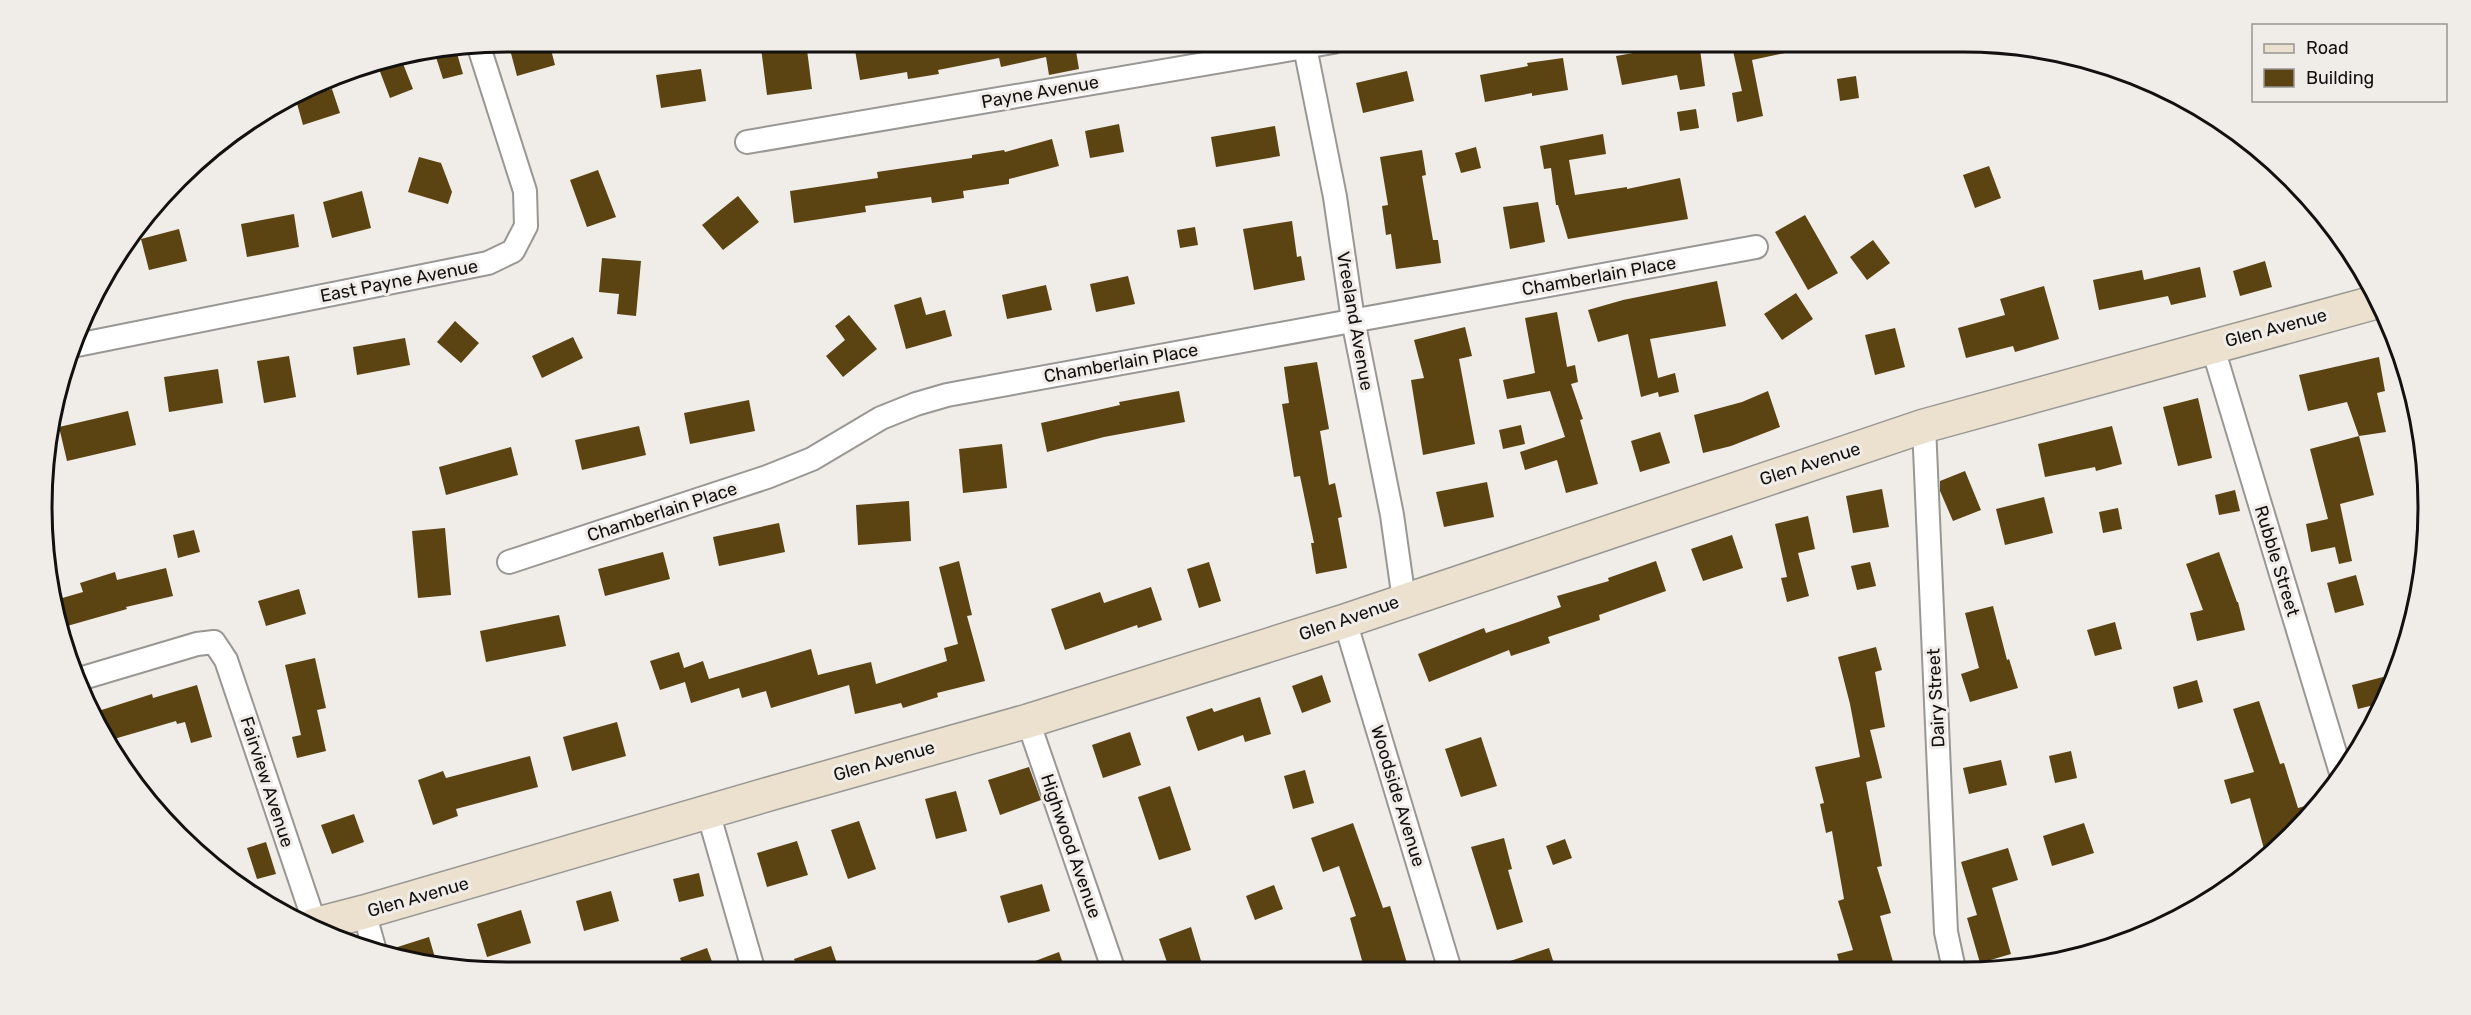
<svg xmlns="http://www.w3.org/2000/svg" width="2471" height="1015" viewBox="0 0 2471 1015" font-family="Rubik,sans-serif">
	<style>
		.building { fill: #5c4312 }
		.lines { fill: none; stroke-linecap: round; stroke-linejoin: round }
		.street-casing { stroke: #999793; stroke-width: 26 }
		.secondary-casing { stroke: #999793; stroke-width: 36 }
		.street { stroke: #fff; stroke-width: 22 }
		.secondary { stroke: #ece1ce; stroke-width: 33 }
		.labels { text-anchor: middle; dominant-baseline: central; stroke-width: 6; stroke-linejoin: round; paint-order: stroke }
		.street-label { font-size: 18px; fill: #121110; stroke: #f0ede8 }
		.rim { fill: none; stroke: #121110; stroke-width: 3 }
	</style>
	<rect width="100%" height="100%" fill="#f0ede8"/>
	<path class="building" d="M508,42H549L555,65L517,76Z
		M806,42L812,89L767,95L761,48Z
		M868,42H1082L1083,50L1076,51L1079,69L1049,75L1046,57L1001,67L999,58L938,70L939,74L908,79L907,72L860,80L854,44Z
		M1672,42H1699L1705,86L1680,90L1677,75L1622,85L1616,56L1673,46Z
		M1731,42H1803L1804,49L1752,60L1763,116L1737,122L1732,93L1742,91Z
		M456,50L463,74L443,79L435,54Z
		M1563,58L1568,90L1532,96V93L1485,102L1480,75L1528,66L1527,63Z
		M402,61L413,89L390,98L379,69Z
		M701,69L706,101L661,108L656,75Z
		M1407,71L1414,101L1363,113L1356,83Z
		M1856,76L1859,98L1840,101L1837,79Z
		M332,89L340,113L303,125L296,100Z
		M1696,109L1699,128L1680,131L1677,112Z
		M1119,124L1124,152L1090,158L1085,131Z
		M1275,126L1280,156L1216,167L1211,137Z
		M1603,134L1606,154L1569,160L1575,195L1627,187V189L1680,178L1688,219L1568,239L1558,205H1556L1551,168L1544,169L1540,146Z
		M1052,139L1059,166L1009,179V184L963,191L964,198L932,203L931,197L865,206L866,212L794,223L790,191L878,178L877,172L972,158V155L1004,150L1005,152Z
		M1476,147L1481,168L1461,173L1455,153Z
		M1422,150L1426,175L1422,176L1433,240H1438L1441,263L1396,269L1391,234L1386,235L1382,206L1388,205L1380,157Z
		M419,157L441,163L452,192L448,204L408,192Z
		M1989,166L2001,198L1975,208L1963,175Z
		M598,170L616,217L587,227L570,180Z
		M362,191L371,228L332,238L323,202Z
		M738,196L759,222L723,250L702,225Z
		M1538,202L1545,242L1510,249L1503,207Z
		M294,214L299,247L247,257L241,224Z
		M1805,215L1838,273L1808,290L1775,232Z
		M1292,221L1297,257L1301,256L1305,280L1254,290L1243,229Z
		M1195,227L1198,245L1180,248L1177,230Z
		M179,229L187,261L149,270L141,239Z
		M1873,240L1890,263L1867,280L1850,257Z
		M602,258L641,261L636,316L617,314L619,294L599,292Z
		M2265,261L2272,287L2240,296L2233,271Z
		M2200,267L2206,297L2171,305L2168,296L2099,310L2093,280L2142,270L2144,280Z
		M1128,276L1135,304L1096,312L1090,284Z
		M1717,281L1726,326L1650,339L1658,378L1675,373L1679,392L1659,397L1658,392L1641,397L1628,334L1598,342L1588,310L1623,300Z
		M1046,285L1052,310L1007,319L1002,295Z
		M2044,286L2059,339L2015,352L2013,346L1966,358L1958,328L2005,315L2000,299Z
		M1796,293L1813,319L1782,340L1764,314Z
		M921,297L926,315L945,310L952,336L906,349L894,305Z
		M1557,312L1567,367L1575,365L1578,382L1571,384L1583,419L1580,420L1598,484L1566,493L1557,460L1525,470L1520,452L1565,437L1550,391L1507,399L1503,380L1535,373L1525,318Z
		M849,315L877,349L843,377L826,356L845,340L835,326Z
		M455,321L479,343L461,363L437,342Z
		M1465,327L1472,356L1459,359L1475,444L1423,455L1411,380L1424,378L1414,340Z
		M1895,328L1905,367L1875,375L1865,335Z
		M573,337L583,358L542,378L532,356Z
		M405,338L410,365L357,375L353,347Z
		M289,356L296,397L264,403L257,361Z
		M2379,357L2385,391L2377,393L2386,432L2359,436L2347,402L2308,411L2299,375Z
		M1317,362L1329,429L1320,431L1329,485L1335,483L1342,517L1338,518L1347,568L1316,574L1311,543H1314L1300,476L1294,477L1282,404L1289,403L1284,367Z
		M218,369L223,403L169,412L164,377Z
		M1179,391L1185,422L1104,437L1047,452L1041,423L1120,405L1119,402Z
		M1768,391L1780,427L1731,446L1703,453L1694,415L1742,402Z
		M2198,398L2212,458L2178,466L2163,407Z
		M749,400L755,431L690,444L684,413Z
		M128,411L136,445L67,461L59,427Z
		M1521,425L1525,444L1503,449L1499,430Z
		M639,426L646,455L582,470L575,440Z
		M2112,426L2122,464L2096,471L2095,467L2045,477L2038,444Z
		M1660,432L1670,463L1640,472L1631,441Z
		M2359,436L2374,495L2340,504L2352,561L2339,564L2335,547L2311,552L2306,524L2328,519L2310,449Z
		M1002,444L1007,488L963,493L959,449Z
		M511,447L518,475L446,495L439,467Z
		M1965,471L1981,510L1953,521L1940,491V481Z
		M1487,482L1494,517L1444,527L1436,492Z
		M1882,489L1889,527L1853,533L1846,496Z
		M2235,490L2240,511L2219,515L2215,495Z
		M2044,497L2053,533L2005,545L1996,509Z
		M909,501L911,541L858,545L856,505Z
		M2118,508L2122,529L2103,533L2099,512Z
		M1808,516L1815,549L1798,553L1809,596L1787,602L1781,578L1787,577L1775,524Z
		M779,523L785,552L719,566L713,537Z
		M445,528L451,595L418,598L412,531Z
		M194,530L200,552L178,558L173,535Z
		M1732,535L1743,568L1703,581L1691,549Z
		M663,552L670,579L605,596L598,569Z
		M2219,552L2237,602H2238L2245,630L2197,641L2190,613L2203,610L2186,564Z
		M959,561L972,615L967,616L985,681L937,693L938,697L903,708L901,703L855,714L849,685L771,708L766,691L742,698L739,688L691,703L685,682L660,690L650,661L679,652L684,668L703,661L709,679L811,649L818,675L871,662L876,684L947,661L944,648L958,644L939,567Z
		M1656,561L1666,591L1599,615L1600,620L1548,637L1550,643L1511,656L1509,650L1429,682L1418,654L1484,628L1486,633L1561,607L1557,596L1609,581L1608,578Z
		M1209,562L1221,601L1199,608L1187,569Z
		M1870,562L1876,586L1857,590L1851,566Z
		M166,568L173,596L126,607L127,609L60,628L52,601L83,592L80,583L115,572L117,580Z
		M2356,575L2364,605L2335,613L2327,583Z
		M1151,587L1162,620L1138,628L1137,625L1065,650L1051,609L1100,592L1104,603Z
		M299,589L306,614L266,626L258,601Z
		M1993,606L2007,660L2009,659L2018,688L1970,702L1961,674L1979,668L1965,613Z
		M559,615L566,646L486,662L480,631Z
		M2115,622L2122,649L2095,656L2087,630Z
		M1876,647L1882,670L1875,672L1885,727L1870,730L1882,778L1866,782L1882,866L1877,867L1891,913L1880,916L1895,969H1841L1837,954L1853,950L1838,901L1844,899L1832,831L1826,833L1820,804L1824,803L1815,767L1860,757L1850,704L1838,657Z
		M315,658L326,708L317,710L326,751L297,758L292,737L301,735L285,665Z
		M1322,675L1331,702L1302,713L1292,686Z
		M2383,677L2387,692L2382,703L2358,709L2352,685Z
		M2197,680L2203,702L2178,709L2173,687Z
		M197,685L212,737L191,743L185,722L177,724L176,721L107,741L92,713L152,694L153,698Z
		M1260,697L1271,734L1245,742L1243,735L1198,751L1186,717L1212,708L1214,712Z
		M2259,701L2280,764L2284,763L2298,808L2319,802L2267,860L2250,798L2231,804L2224,780L2254,772L2233,709Z
		M617,722L626,756L572,771L563,737Z
		M1130,732L1141,765L1103,778L1092,745Z
		M1481,737L1497,786L1461,797L1445,749Z
		M2071,751L2077,778L2055,783L2049,756Z
		M530,756L538,787L456,809L458,816L433,825L418,780L443,771L446,778Z
		M2001,760L2007,785L1969,794L1963,768Z
		M1029,767L1041,800L1000,815L988,780Z
		M1305,770L1314,803L1293,809L1284,776Z
		M1170,786L1191,850L1159,860L1138,797Z
		M956,791L967,831L936,839L925,799Z
		M354,814L364,842L332,854L321,825Z
		M859,821L876,869L848,879L831,830Z
		M1353,823L1383,908L1390,906L1407,963L1381,971H1365L1350,918L1356,916L1339,866L1323,872L1311,838Z
		M2084,823L2094,853L2052,866L2043,836Z
		M1504,838L1512,869L1508,870L1523,922L1497,930L1471,847Z
		M1565,839L1572,858L1553,865L1546,846Z
		M797,841L808,875L767,887L757,853Z
		M266,842L276,874L257,879L247,848Z
		M2008,848L2018,880L1992,888L2011,954L1980,963L1967,918L1977,915L1961,862Z
		M699,873L704,896L679,902L673,879Z
		M1042,884L1050,911L1008,923L1000,896Z
		M1274,885L1283,909L1255,920L1246,896Z
		M611,891L619,921L584,931L576,901Z
		M521,910L531,943L487,957L477,924Z
		M1191,927L1204,971H1170L1159,939Z
		M429,937L436,961L388,953V950Z
		M831,946L840,972H799L794,959Z
		M707,948L714,967L698,972L685,973L680,958Z
		M1549,948L1556,970H1492V967Z
		M1059,952L1066,972H1012L1011,970Z"/>
	<g class="lines">
		<g class="street-casing">
			<path id="street" d="M1304,42L1335,197L1353,320L1392,515L1404,600
				M747,142L1333,42
				M2212,345L2342,776
				M72,346L488,263L513,251L526,226L525,191L479,47
				M1924,426L1946,932L1954,969
				M509,562L767,477L812,459L881,418L916,404L947,395L1756,247
				M1345,621L1450,970
				M76,680L197,644L214,642L226,660L315,924
				M1028,721L1114,971
				M708,812L754,972
				M364,912L375,951"/>
		</g>
		<g class="secondary-casing">
			<path id="secondary" d="M314,925L364,912L776,792L1028,721L1345,621L1924,426L2380,301"/>
		</g>
		<use href="#street" class="street"/>
		<use href="#secondary" class="secondary"/>
	</g>
	<g class="labels">
		<g class="street-label">
			<text transform="translate(1040 92) rotate(-10)">Payne Avenue</text>
			<text transform="translate(1599 276) rotate(-10)">Chamberlain Place</text>
			<text transform="translate(399 281) rotate(-11)">East Payne Avenue</text>
			<text transform="translate(1355 321) rotate(80)">Vreeland Avenue</text>
			<text transform="translate(2276 328) rotate(-15)">Glen Avenue</text>
			<text transform="translate(1121 363) rotate(-10)">Chamberlain Place</text>
			<text transform="translate(1810 464) rotate(-18)">Glen Avenue</text>
			<text transform="translate(662 512) rotate(-18)">Chamberlain Place</text>
			<text transform="translate(2277 561) rotate(73)">Rubble Street</text>
			<text transform="translate(1349 618) rotate(-19)">Glen Avenue</text>
			<text transform="translate(1936 698) rotate(-93)">Dairy Street</text>
			<text transform="translate(884 761) rotate(-16)">Glen Avenue</text>
			<text transform="translate(267 782) rotate(72)">Fairview Avenue</text>
			<text transform="translate(1398 796) rotate(73)">Woodside Avenue</text>
			<text transform="translate(1071 846) rotate(71)">Highwood Avenue</text>
			<text transform="translate(418 897) rotate(-16)">Glen Avenue</text>
		</g>
	</g>
	<path d="M0 0H2471V1015H0ZM507 52H1963A455 455 0 0 1 2418 507V507A455 455 0 0 1 1963 962H507A455 455 0 0 1 52 507V507A455 455 0 0 1 507 52Z" fill="#f0ede8" fill-rule="evenodd"/>
	<path class="rim" d="M507 52H1963A455 455 0 0 1 2418 507V507A455 455 0 0 1 1963 962H507A455 455 0 0 1 52 507V507A455 455 0 0 1 507 52Z"/>
	<rect x="2252" y="24" width="195" height="78" fill="#f0ede8" stroke="#979592" stroke-width="1.5"/>
	<rect x="2264" y="44" width="30" height="9" fill="#ece1ce" stroke="#979592" stroke-width="1.5"/>
	<text x="2306" y="54" font-size="18" fill="#121110">Road</text>
	<rect x="2264" y="69" width="30" height="18" fill="#5c4312" stroke="#979592" stroke-width="1.5"/>
	<text x="2306" y="84" font-size="18" fill="#121110">Building</text>
</svg>
